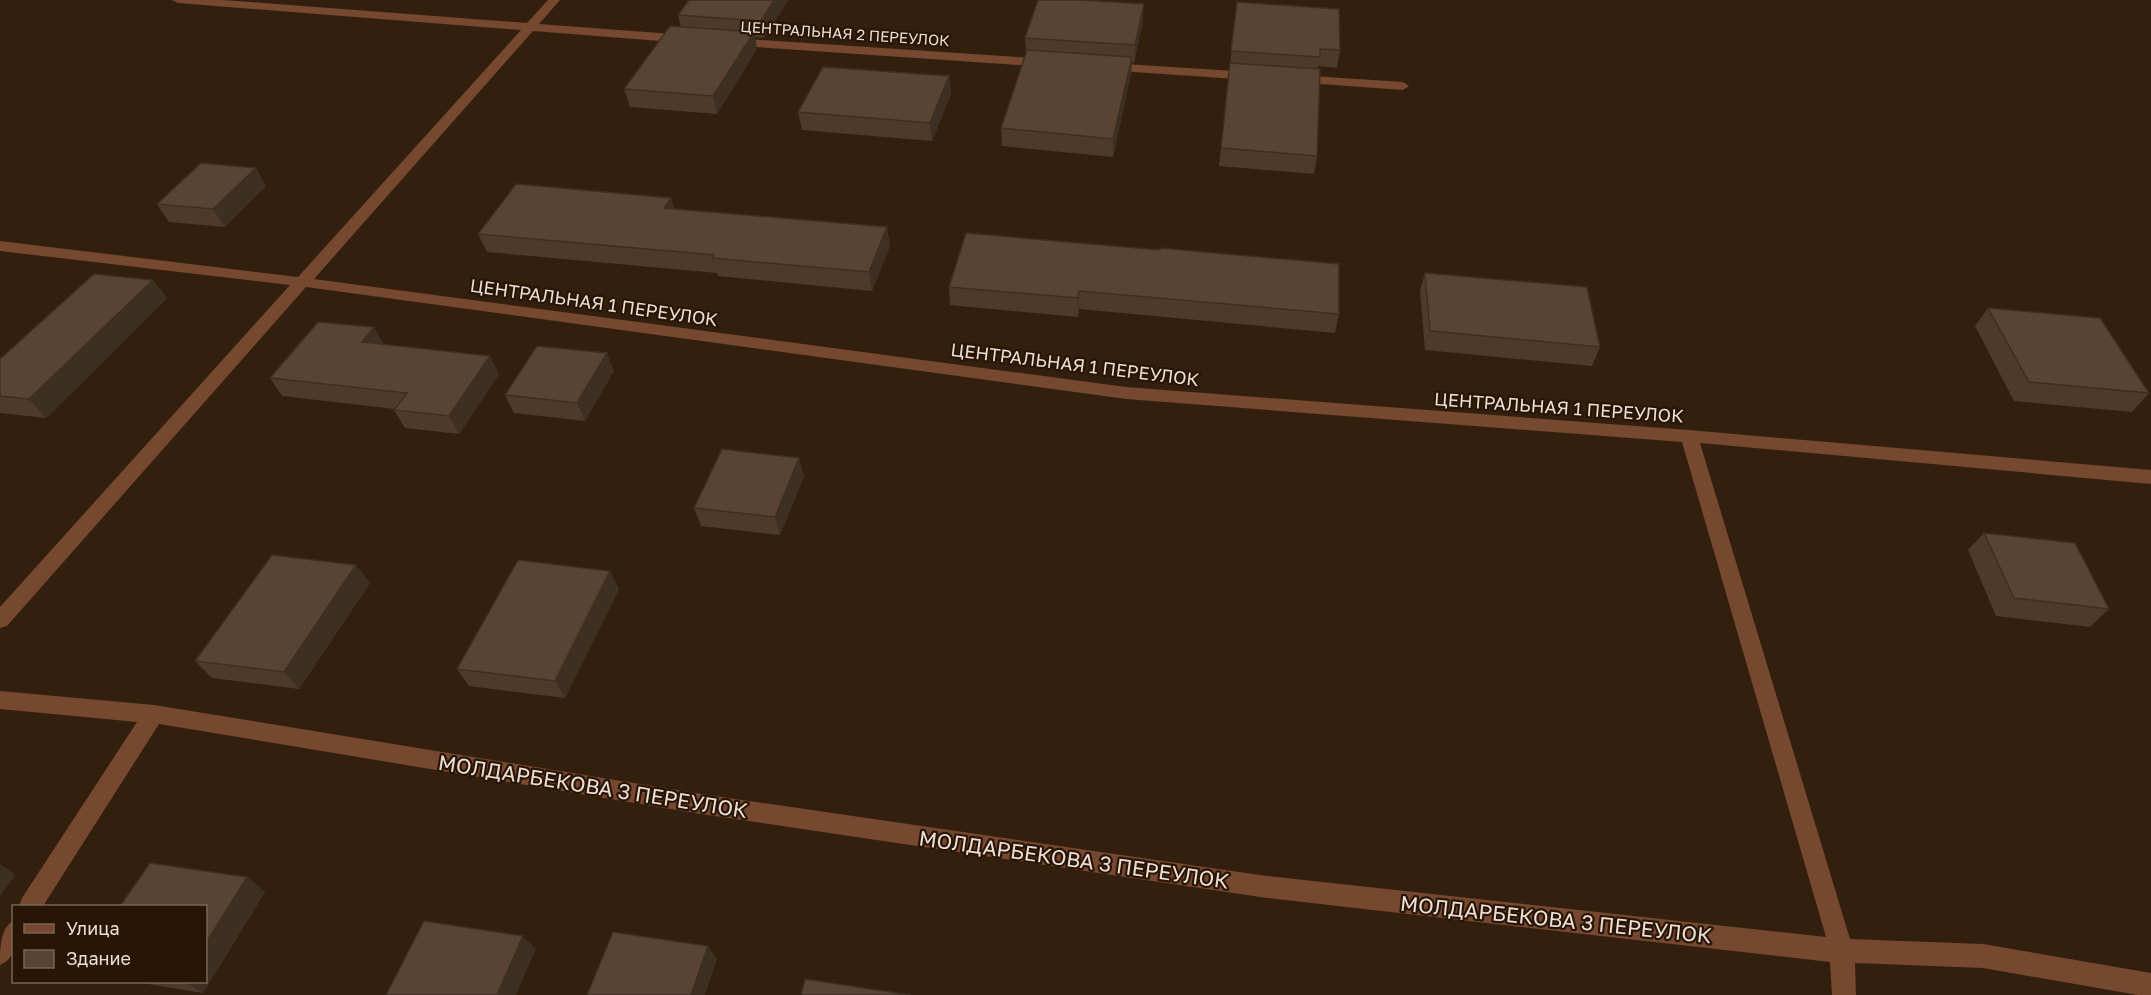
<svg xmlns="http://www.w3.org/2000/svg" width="2151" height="995" viewBox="0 0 2151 995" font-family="'Golos Text',sans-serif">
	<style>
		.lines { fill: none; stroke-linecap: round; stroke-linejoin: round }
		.street { fill: #764830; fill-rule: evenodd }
		.wall { fill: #4d3a2b }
		.shaded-wall { fill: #3e2f23 }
		.building { fill: #594332; stroke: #3e2f23; stroke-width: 1.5 }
		.labels { text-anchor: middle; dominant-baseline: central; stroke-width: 4.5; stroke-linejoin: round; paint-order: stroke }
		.far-street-label { font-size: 15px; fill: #ecded4; stroke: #281505 }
		.street-label { font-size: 18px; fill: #ecded4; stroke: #281505 }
		.near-street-label { font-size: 21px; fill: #ecded4; stroke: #281505 }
	</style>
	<rect width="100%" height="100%" fill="#321f0e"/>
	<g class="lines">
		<path class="street" d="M172,0H223L527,23L548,0H560L539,24L686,35L692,39L686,43L533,31L314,279L1126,387L1689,430L2151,470V484L1700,443L1850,939L1983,944L2151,973V995H2138L1983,968L1855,963L1856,995H1832L1830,962L1267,898L701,814L159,724L43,906H19L22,898L137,722L0,709V691L154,705L701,794L1267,876L1826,937L1682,442L1126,399L306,287L7,626L0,628V607L290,285L0,251V241L298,277L521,30L178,3Z
			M731,38L1048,59L1054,63L1048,67L727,45V39Z
			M1108,63L1251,72L1257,76L1251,80L1104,70L1102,67Z
			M1297,75L1403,82L1409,86L1403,90L1293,82L1291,79Z
			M14,920C14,938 19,957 0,965C0,948 0,928 14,920Z"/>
	</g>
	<path class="wall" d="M689,0H788L764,38L755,37L757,49L717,114L630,107L624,89L681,27L678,15Z
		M1237,2L1340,50L1337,68L1318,66L1317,156L1314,174L1219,166Z
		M1143,21L1134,63L1132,62L1131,74L1113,157L1002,146L1001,128L1026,52L1025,38Z
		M949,76L951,94L932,141L802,130L798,112Z
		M266,186L225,227L169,222L157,204Z
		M671,198L674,209L887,227L890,246L872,291L718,276L717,273L487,252L478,234Z
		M966,233L1339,314L1335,333L1079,309L1078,317L950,305L949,287Z
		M1425,273L1600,347L1592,366L1425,350L1420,291Z
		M153,280L167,298L46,418L0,413V359Z
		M1988,308L2149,393L2132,412L2014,401L1975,326Z
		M384,345L499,374L459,434L405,428L394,410L395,409L282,396L270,378Z
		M614,371L585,421L514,413L505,395Z
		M799,458L804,477L780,535L701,526L694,508Z
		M1984,533L2109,609L2090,627L1996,616L1968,550Z
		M370,583L299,689L212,678L195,661Z
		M619,589L565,698L469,686L457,669Z
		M247,877L265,892L203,993L130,981H206Z"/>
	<path class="shaded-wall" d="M774,0H788L764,38L761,21Z
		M1144,4L1143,21L1134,63L1135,45Z
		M754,32L757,49L717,114L713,96Z
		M1132,57L1131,74L1113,157V139Z
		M949,76L951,94L932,141L930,123Z
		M256,168L266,186L225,227L213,209Z
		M671,198L676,216L664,208Z
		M887,227L890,246L872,291L869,272Z
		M153,280L167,298L46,418L29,399Z
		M1079,291V309L1078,317V298Z
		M374,327L385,346L362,342Z
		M607,353L614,371L585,421L577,403Z
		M490,356L499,374L459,434L449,416Z
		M799,458L804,477L780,535L775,517Z
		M356,565L370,583L299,689L284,672Z
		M610,571L619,589L565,698L555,681Z
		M0,864L16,875L0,896Z
		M247,877L265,892L203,993L184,981H206V943Z
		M523,936L536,949L516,995H497Z
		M708,946L717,959L705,995H691Z"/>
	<path class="building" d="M689,0H774L761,21L678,15Z
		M1038,0H1082L1144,4L1135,45L1025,38Z
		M1237,2L1339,9L1340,50L1320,49V57L1231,51Z
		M670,26L754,32L713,96L624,89Z
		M1027,50L1132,57L1113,139L1001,128Z
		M1230,63L1320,69L1317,156L1221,148Z
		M823,67L949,76L930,123L798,112Z
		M201,163L256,168L213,209L157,204Z
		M516,184L671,198L664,208L887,227L869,272L712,258L714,255L478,234Z
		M966,233L1160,250V248L1339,264V314L1079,291L1078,298L949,287Z
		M1425,273L1587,287L1600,347L1430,331Z
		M94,274L153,280L29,399L0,396V359Z
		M1988,308L2100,318L2149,393L2029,382Z
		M318,322L374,327L362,342L490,356L449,416L394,410L407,393L270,378Z
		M537,346L607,353L577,403L505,395Z
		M722,449L799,458L775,517L694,508Z
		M1984,533L2075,543L2109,609L2014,598Z
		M272,555L356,565L284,672L195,661Z
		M518,560L610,571L555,681L457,669Z
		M150,863L247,877L206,943V906H120Z
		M424,921L523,936L497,995H386Z
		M613,932L708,946L691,995H587Z
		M805,979L910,995H801Z"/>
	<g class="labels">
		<g class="far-street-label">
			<text transform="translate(845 33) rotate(4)">ЦЕНТРАЛЬНАЯ 2 ПЕРЕУЛОК</text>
		</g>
		<g class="street-label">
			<text transform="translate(594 302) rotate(8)">ЦЕНТРАЛЬНАЯ 1 ПЕРЕУЛОК</text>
			<text transform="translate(1075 364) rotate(7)">ЦЕНТРАЛЬНАЯ 1 ПЕРЕУЛОК</text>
			<text transform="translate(1559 407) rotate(4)">ЦЕНТРАЛЬНАЯ 1 ПЕРЕУЛОК</text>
		</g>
		<g class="near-street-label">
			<text transform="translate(593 786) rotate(9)">МОЛДАРБЕКОВА 3 ПЕРЕУЛОК</text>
			<text transform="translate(1074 859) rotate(8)">МОЛДАРБЕКОВА 3 ПЕРЕУЛОК</text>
			<text transform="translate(1556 919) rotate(6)">МОЛДАРБЕКОВА 3 ПЕРЕУЛОК</text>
		</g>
	</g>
	<rect x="12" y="905" width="195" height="78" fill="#281505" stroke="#766558" stroke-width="1.5"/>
	<rect x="24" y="924" width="30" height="9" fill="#764830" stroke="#766558" stroke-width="1.5"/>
	<text x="66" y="935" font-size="18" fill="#ecded4">Улица</text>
	<rect x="24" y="950" width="30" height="18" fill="#594332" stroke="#766558" stroke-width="1.5"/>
	<text x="66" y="965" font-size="18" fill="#ecded4">Здание</text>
</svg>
